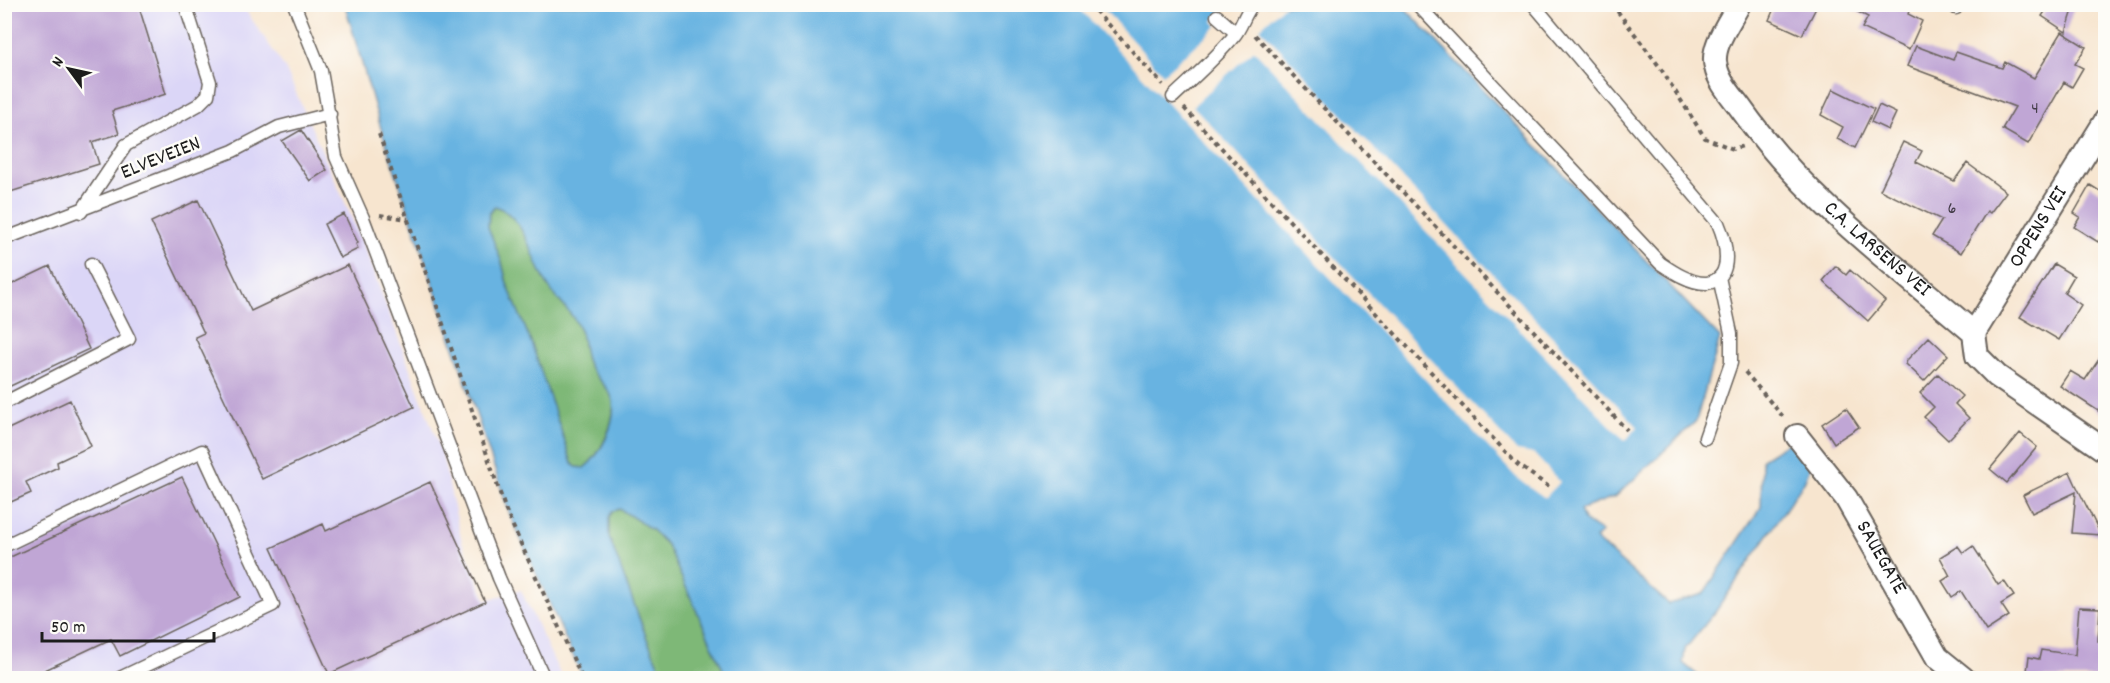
<svg xmlns="http://www.w3.org/2000/svg" width="2110" height="683" viewBox="0 0 2110 683" font-family="Dekko,sans-serif">
	<style>
		.built { fill: #dbd6f7 }
		.forest { fill: #7eb877; stroke: #4d6a4a; stroke-width: 1.5 }
		.water { fill: #68b3e1; stroke: #42687e; stroke-width: 1.5; fill-rule: evenodd }
		.pier { fill: #f7e5cf }
		.building { fill: #c0a6d5 }
		.lines { fill: none; stroke-linecap: round; stroke-linejoin: round }
		.lane-casing { stroke: #69625b; stroke-width: 15 }
		.street-casing { stroke: #69625b; stroke-width: 26 }
		.path { stroke: #69625b; stroke-width: 4; stroke-dasharray: 4.5 4.5; stroke-linecap: butt }
		.lane { stroke: #fff; stroke-width: 12 }
		.street { stroke: #fff; stroke-width: 22 }
		.labels { text-anchor: middle; dominant-baseline: central; stroke-width: 5; stroke-linejoin: round; paint-order: stroke }
		.number-label { font-size: 18px; fill: #453e4a }
		.street-label { font-size: 21px; fill: #1c1c1c; stroke: #fdfcf7 }
	</style>
	<rect width="100%" height="100%" fill="#fdfcf7"/>
	<filter id="ink" filterUnits="userSpaceOnUse"><feTurbulence type="fractalNoise" baseFrequency=".0167" numOctaves="2"/><feDisplacementMap in="SourceGraphic" scale="12" xChannelSelector="R" yChannelSelector="G"/><feConvolveMatrix kernelMatrix="1 2 1 2 8 2 1 2 1" color-interpolation-filters="sRGB"/></filter>
	<filter id="wash" filterUnits="userSpaceOnUse"><feTurbulence type="fractalNoise" baseFrequency=".008" numOctaves="4" result="noise"/><feDisplacementMap in="SourceGraphic" scale="24" xChannelSelector="R" yChannelSelector="G"/><feGaussianBlur stdDeviation="1.35" result="paint"/><feColorMatrix in="noise" values="0 0 0 0 0 0 0 0 0 0 0 0 0 0 0 0 0 1.4 0 .05"/><feComposite in="paint" operator="in"/></filter>
	<g filter="url(#wash)">
		<rect width="100%" height="100%" fill="#f7e5cf"/>
		<path class="built" d="M4,5H242L285,68L362,241L442,454L462,542L486,600L521,590L562,678H5Z"/>
		<path class="forest" d="M495,206C525,216 532,259 547,284C557,302 574,312 581,333C584,343 583,355 588,364C594,378 611,387 613,402C615,424 601,454 584,468L576,467L572,463L531,342L507,284L502,263L488,228L489,214Z
			M620,509L651,529L667,545L727,678H664L647,639L609,537V517L613,511Z"/>
		<path class="water" d="M345,5H1402L1720,338L1696,421L1616,496L1580,510L1584,520L1602,532L1595,539L1669,604L1703,594L1761,507L1762,459L1789,442L1811,465L1804,482L1716,611L1685,649L1683,663L1701,678H727L667,545L651,529L620,509L613,511L609,517V537L647,639L664,678H583L510,515L382,132ZM495,206C525,216 532,259 547,284C557,302 574,312 581,333C584,343 583,355 588,364C594,378 611,387 613,402C616,424 601,455 584,468L576,467L572,463L531,342L507,284L502,263L488,227L489,214Z"/>
		<path class="pier" d="M1076,5H1100L1163,74L1217,26L1213,21L1222,11L1216,5H1285L1260,28L1638,427L1625,441L1254,50L1193,106L1517,451L1534,454L1560,482L1545,498L1516,477Z"/>
		<g id="blocks">
			<path class="building" d="M25,4H138L166,94L112,111L119,134L92,142L99,164L4,194V11Z
				M1776,4H1818L1802,35L1769,20Z
				M1842,4H1912L1908,14L1922,21L1909,50L1862,28L1868,17Z
				M2050,4H2075L2066,32L2042,16Z
				M2062,32L2086,47L2075,64L2083,68L2072,87L2064,82L2028,144L2002,129L2015,107L1907,66L1916,46L1953,60L1956,52L2002,68L2005,62L2034,78Z
				M1833,89L1874,109L1855,148L1837,139L1843,127L1821,115Z
				M1879,105L1896,113L1888,130L1871,122Z
				M301,130L327,170L310,181L282,141Z
				M1903,142L1922,151L1916,162L1954,181L1967,163L2006,192L1990,213L1987,211L1961,253L1932,236L1942,220L1880,190Z
				M2090,185L2106,195V230L2098,242L2074,227L2080,217L2074,213Z
				M198,200L251,311L348,265L414,407L262,479L195,337L204,333L151,222Z
				M344,214L358,243L356,244L358,249L340,258L324,224Z
				M2054,264L2074,276L2064,293L2081,305L2059,340L2020,317Z
				M50,266L89,349L4,389V288Z
				M1836,266L1846,275L1850,270L1885,301L1868,321L1823,281Z
				M1929,337L1948,355L1924,381L1906,364L1907,360Z
				M2106,349V416L2060,386L2070,371L2085,380Z
				M1938,374L1962,396L1955,404L1969,418L1948,440L1924,417L1934,407L1920,393Z
				M70,400L91,446L57,462L58,467L26,482L31,493L4,505V431Z
				M1846,408L1859,427L1834,443L1822,424Z
				M2020,433L2037,447L2007,483L1990,469Z
				M2070,472L2076,485L2101,535L2072,533L2076,492L2032,513L2023,495Z
				M182,477L240,597L120,656L111,639L28,678H4V560Z
				M430,482L485,602L329,674L271,548L323,524L326,531Z
				M1958,546L1963,553L1973,546L1998,585L2004,581L2014,596L2001,604L2009,616L1986,631L1961,591L1952,597L1942,581L1950,576L1940,557Z
				M2079,607L2100,608L2098,641L2106,642V678H2026L2029,657L2039,659L2041,650L2075,655Z"/>
		</g>
	</g>
	<g filter="url(#ink)">
		<use href="#blocks" fill-opacity="0" stroke="#69625b" stroke-width="1.5"/>
		<g class="lines">
			<g class="lane-casing">
				<path id="lane" d="M294,4L321,71L336,157L363,218L499,578L544,678
					M1417,4L1660,263C1672,271 1691,284 1707,283C1736,279 1725,239 1718,223L1533,4
					M1956,8L1958,4
					M1217,16L1236,33
					M1173,97C1194,77 1216,58 1234,36C1242,27 1244,14 1253,4
					M81,212L126,145L198,105L208,95L210,82L185,4
					M4,239L233,151L279,127L330,114
					M4,403L129,339L91,264
					M1705,438L1731,363V333L1719,277
					M4,546L202,451L273,605L120,678"/>
			</g>
			<g class="street-casing">
				<g id="street">
					<path id="s1" d="M1739,4C1730,22 1710,47 1716,67C1719,83 1733,97 1742,110C1804,198 1892,263 1974,333L1977,356L1997,376L2106,451"/>
					<path id="s2" d="M1974,333L2106,120"/>
					<path id="s3" d="M1797,436L1846,498L1937,657L1963,678"/>
				</g>
			</g>
			<path class="path" d="M1089,4L1163,85
				M1612,4L1659,66L1705,138L1733,149L1743,146
				M1255,35L1627,430
				M1184,108L1517,464L1552,489
				M379,134L506,511L582,678
				M380,215L408,219
				M1745,372L1785,419"/>
			<use href="#lane" class="lane"/>
			<use href="#street" class="street"/>
		</g>
	</g>
	<g class="labels">
		<g class="number-label">
			<text x="2035" y="109">4</text>
			<text x="1952" y="209">6</text>
		</g>
		<g class="street-label">
			<text transform="translate(161 159) rotate(-22)">ELVEVEIEN</text>
			<text stroke="none"><textPath href="#s2" startOffset="124">OPPENS VEI</textPath></text>
			<text stroke="none"><textPath href="#s1" startOffset="314">C.A. LARSENS VEI</textPath></text>
			<text stroke="none"><textPath href="#s3" startOffset="148">SAUEGATE</textPath></text>
		</g>
	</g>
	<rect width="2110" height="683" fill="none" stroke="#fdfcf7" stroke-width="24"/>
	<g transform="translate(69 69) rotate(303)" stroke="#fdfcf7" stroke-width="4.5" paint-order="stroke">
	<path d="M0-4.5L10 22L0 15L-10 22Z" fill="#1c1c1c"/>
	<text y="-9" font-size="16" font-weight="bold" text-anchor="middle" fill="#1c1c1c">N</text>
	</g>
	<path d="M42 632v9h172v-9" fill="none" stroke="#1c1c1c" stroke-width="3"/>
	<text x="51" y="632" font-size="18" fill="#1c1c1c" stroke="#fdfcf7" stroke-width="4.5" paint-order="stroke">50 m</text>
</svg>
